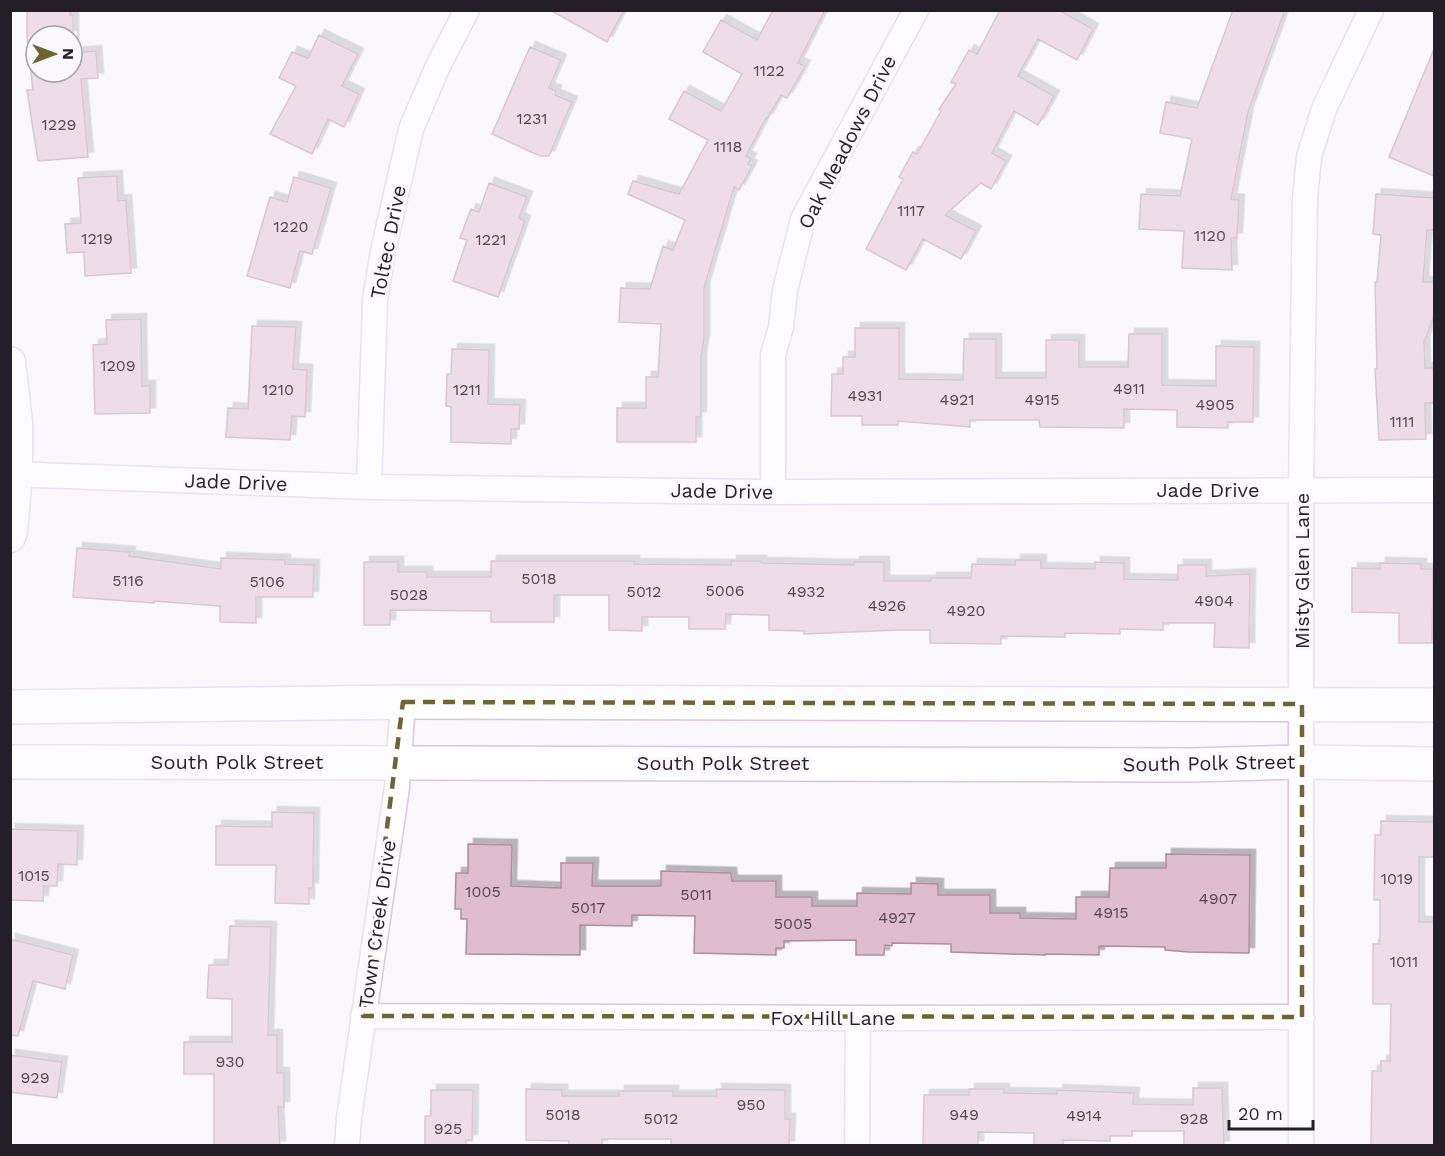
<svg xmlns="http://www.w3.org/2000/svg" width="1445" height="1156" viewBox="0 0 1445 1156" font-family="'Work Sans',sans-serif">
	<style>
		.building { fill: #dfbcce; stroke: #ae8d9d; stroke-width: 1.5; fill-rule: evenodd; filter: url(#shadow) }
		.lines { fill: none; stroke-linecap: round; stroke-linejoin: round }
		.minor-casing { stroke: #d7c6e5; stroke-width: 27 }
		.tertiary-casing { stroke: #d7c6e5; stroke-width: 33 }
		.secondary-casing { stroke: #d7c6e5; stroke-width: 36 }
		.minor { stroke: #fff; stroke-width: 24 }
		.tertiary { stroke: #fff; stroke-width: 30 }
		.secondary { stroke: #fff; stroke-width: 33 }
		.marked { fill: none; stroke: #6e6532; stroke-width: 4.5; stroke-dasharray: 12 8; stroke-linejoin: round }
		.labels { text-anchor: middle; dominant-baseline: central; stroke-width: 6; stroke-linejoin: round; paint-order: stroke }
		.number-label { font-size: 16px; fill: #534652 }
		.street-label { font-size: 20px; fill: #241e29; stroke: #faf7fd }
	</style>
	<defs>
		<filter id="shadow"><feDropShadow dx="5.5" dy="-5.5" stdDeviation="0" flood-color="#0004"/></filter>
	</defs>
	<rect width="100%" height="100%" fill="#faf7fd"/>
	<path class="building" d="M27,10H70V15H73V53L96,51L98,78L81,79L88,157L38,161L27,90H33L27,37ZM36,36H72V72H36Z
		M550,10H624L607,42Z
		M773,10H825L798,63L805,66L787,98L781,95L767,119L766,118L746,156L751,159L748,164L752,166L739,190L734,187L704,288V340L701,357V417H696V442H617V408H646V377H658L661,324L619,322L621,288L650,289L663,246L673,250L685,220L628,194L633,181L679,194L708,140L669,119L684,91L721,111L742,74L703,52L721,20L757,40Z
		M1000,10H1059L1093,29L1077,60L1038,39L1018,76L1054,96L1038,125L1014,111L992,153L1006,161L991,189L981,183L945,215L976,231L961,259L923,239L906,270L866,249L903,179L899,177L913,152L917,154L941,111L939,109L956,84L951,82L969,50L977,54Z
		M1233,10H1285L1248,112L1231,199L1239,200L1237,238H1231L1232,270L1182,268L1184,231L1139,229L1141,194L1180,196L1192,139L1160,133L1166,102L1197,108Z
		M319,35L358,54L342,86L359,94L344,127L328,119L312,154L270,134L296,86L279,78L292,52L308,58Z
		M530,47L561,60L549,88L556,91L555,95L572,102L549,156H540L492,134Z
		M1434,49V176L1389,157Z
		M117,176L118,201L126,200L131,273L85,276L84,252L67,253L65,224L81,223L78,178Z
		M294,177L331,188L312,254L300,251L290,288L247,276L270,197L287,202Z
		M489,183L527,197L519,218L525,221L498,297L453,281L467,240L460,238L471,209L479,212Z
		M1376,194L1434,198V230H1427L1423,282H1434V316L1424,342L1425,368H1434V403H1425L1426,439L1379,440L1375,369H1377L1375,282H1377L1381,235L1373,234Z
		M141,319L142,386H150V413L95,414L93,345L107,344L106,320Z
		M252,326L296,327L293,369L307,370L305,417L292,416L290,440L226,437L228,408L248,409Z
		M855,328H899V379L963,380L964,339H996V378H1046V340H1079V367H1128L1129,334H1162V385L1216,386V346L1254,347L1253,422H1228V428L1177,427V410L1124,409V428L1040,427L1039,420H970V427L898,421V425H862V416H831L832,374H843V357H855Z
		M452,349L489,350L488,404L520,405L519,429H511V444L451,442V407L446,406L447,374H451Z
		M77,548L130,552L129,556L221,569V558L285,560V564L314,565L313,597H256V623L220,622V606L154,601V603L73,597Z
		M1015,560H1041V568L1095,569V562L1124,563V579L1178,580V565H1206V576L1250,574L1249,648L1214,647L1215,623H1163V630L1120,629V634L1065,633V637L1001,636V644L930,643V630H898L804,634V631L769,630V615L726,614L725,629H689V617H642V631L609,630V595H554V622H491V611L390,610V625H364V562H398V572H427V577H491V561H634V564L731,565V561H761V563L854,565V562H884V581H931V578H971L972,564L1015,565Z
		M1380,563L1421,564V569H1433L1432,643H1399V613L1352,612V568L1380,569Z
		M272,812L314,813L313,888H309V904L275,903L276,865H216V826L272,827Z
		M1381,821L1434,822V857H1419V922H1434V1146H1371L1372,1071H1381V1061H1390L1391,1004H1373V944H1380V900H1374L1375,835H1381Z
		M10,829L78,831L77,865L58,864L57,886H44L43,901L10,900Z
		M468,844L512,845L511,886L561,888V863H593L592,886H661V871L731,873L732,881H776V897H812V906H857V893L911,894V883L938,884V895H990V913H1020V918L1076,919V897H1109L1110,868H1166V854L1250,855L1249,953L1189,952L1165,950V947L1099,946V955L1045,954V955L951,952V944L892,943V946L885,945L884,955H856V940L784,941V948H776V955L694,953L695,916L632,915V926L580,925V955L466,954L467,919H461V909H455L456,873H468Z
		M230,926L271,927L268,1035H277V1073H284V1107H278L280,1146H214V1074H184V1042H232V999L207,998L209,965H228Z
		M10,939L73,955L65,989L33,981L18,1036L10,1035Z
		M10,1055L62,1062L57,1098L10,1092Z
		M1193,1088H1222L1224,1146H1184V1131H1132V1136H1110V1141L1063,1140V1146H1034V1133L978,1132V1146H923L924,1095H969V1089H1004V1093L1057,1094V1090L1134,1093L1133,1104L1193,1105Z
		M526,1089L562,1090V1096H619V1091H673V1096H717L716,1089L785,1090V1119H790L789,1146H671V1139H602V1146H569V1141L526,1140Z
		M431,1090H473L472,1140H466V1146H425V1116H431Z"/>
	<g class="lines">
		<g class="minor-casing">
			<path id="minor" d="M10,474L369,487L773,492L1434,490
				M369,487L375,301L383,251L411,129L438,66L467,10
				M773,492V355L781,327L785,290L803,219L916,10
				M363,1016L858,1018L1302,1017
				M347,1146L349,1118L397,787L403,702
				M857,1146L858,1018
				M1301,1146V490L1305,198L1309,157L1324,109L1371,10"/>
		</g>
		<g class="tertiary-casing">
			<path id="tertiary" d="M10,362L17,422V474L12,531L10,537"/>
		</g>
		<g class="secondary-casing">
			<path id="secondary" d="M10,707L403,702L1434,705
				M10,762L1192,765L1301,762L1434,764"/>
		</g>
		<use href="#minor" class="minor"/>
		<use href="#tertiary" class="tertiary"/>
		<use href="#secondary" class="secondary"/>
	</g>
	<path d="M0 0H1445V1156H0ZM403,702L1302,704V1017L363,1016Z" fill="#faf7fd" fill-opacity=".55" fill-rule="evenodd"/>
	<path class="marked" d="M403,702L1302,704V1017L363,1016Z"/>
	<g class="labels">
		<g class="number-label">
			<text x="769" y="70">1122</text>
			<text x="532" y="118">1231</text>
			<text x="59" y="124">1229</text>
			<text x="728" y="146">1118</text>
			<text x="911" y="210">1117</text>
			<text x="291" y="226">1220</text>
			<text x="1210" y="235">1120</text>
			<text x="97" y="238">1219</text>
			<text x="491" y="239">1221</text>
			<text x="118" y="365">1209</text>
			<text x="1129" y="388">4911</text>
			<text x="278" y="389">1210</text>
			<text x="467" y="389">1211</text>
			<text x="865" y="395">4931</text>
			<text x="957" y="399">4921</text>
			<text x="1042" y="399">4915</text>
			<text x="1215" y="404">4905</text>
			<text x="1402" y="421">1111</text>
			<text x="539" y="578">5018</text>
			<text x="128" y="580">5116</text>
			<text x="267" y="581">5106</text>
			<text x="725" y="590">5006</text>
			<text x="644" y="591">5012</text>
			<text x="806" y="591">4932</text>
			<text x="409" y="594">5028</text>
			<text x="1214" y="600">4904</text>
			<text x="887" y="605">4926</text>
			<text x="966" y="610">4920</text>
			<text x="34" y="875">1015</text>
			<text x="1397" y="878">1019</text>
			<text x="483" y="891">1005</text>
			<text x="696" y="894">5011</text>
			<text x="1218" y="898">4907</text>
			<text x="588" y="907">5017</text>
			<text x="1111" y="912">4915</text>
			<text x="897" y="917">4927</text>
			<text x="793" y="923">5005</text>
			<text x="1404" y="961">1011</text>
			<text x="230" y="1061">930</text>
			<text x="35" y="1077">929</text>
			<text x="751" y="1104">950</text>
			<text x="563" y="1114">5018</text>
			<text x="964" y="1114">949</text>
			<text x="1084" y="1115">4914</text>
			<text x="661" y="1118">5012</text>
			<text x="1194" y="1118">928</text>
			<text x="448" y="1128">925</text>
		</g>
		<g class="street-label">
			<text transform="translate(847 142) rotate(-63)">Oak Meadows Drive</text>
			<text transform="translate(388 242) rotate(-79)">Toltec Drive</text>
			<text transform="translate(236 482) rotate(2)">Jade Drive</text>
			<text x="1208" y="490">Jade Drive</text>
			<text transform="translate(722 491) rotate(1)">Jade Drive</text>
			<text transform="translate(1302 571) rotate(-90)">Misty Glen Lane</text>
			<text x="237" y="762">South Polk Street</text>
			<text x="723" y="763">South Polk Street</text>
			<text transform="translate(1209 763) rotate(-1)">South Polk Street</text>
			<text transform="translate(377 924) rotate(-82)">Town Creek Drive</text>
			<text x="833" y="1018">Fox Hill Lane</text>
		</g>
	</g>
	<rect width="1445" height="1156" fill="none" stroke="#241e29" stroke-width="24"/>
	<g transform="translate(54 54) rotate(90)"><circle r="28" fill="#faf7fd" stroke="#a4a0a8" stroke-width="1.5"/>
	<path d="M0-4.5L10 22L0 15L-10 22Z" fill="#6e6532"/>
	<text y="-9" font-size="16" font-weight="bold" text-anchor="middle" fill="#241e29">N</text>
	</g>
	<path d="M1229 1120v9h84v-9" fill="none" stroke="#241e29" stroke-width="3"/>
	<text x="1238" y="1120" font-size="18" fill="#241e29" stroke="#faf7fd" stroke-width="4.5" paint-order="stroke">20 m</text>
</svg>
